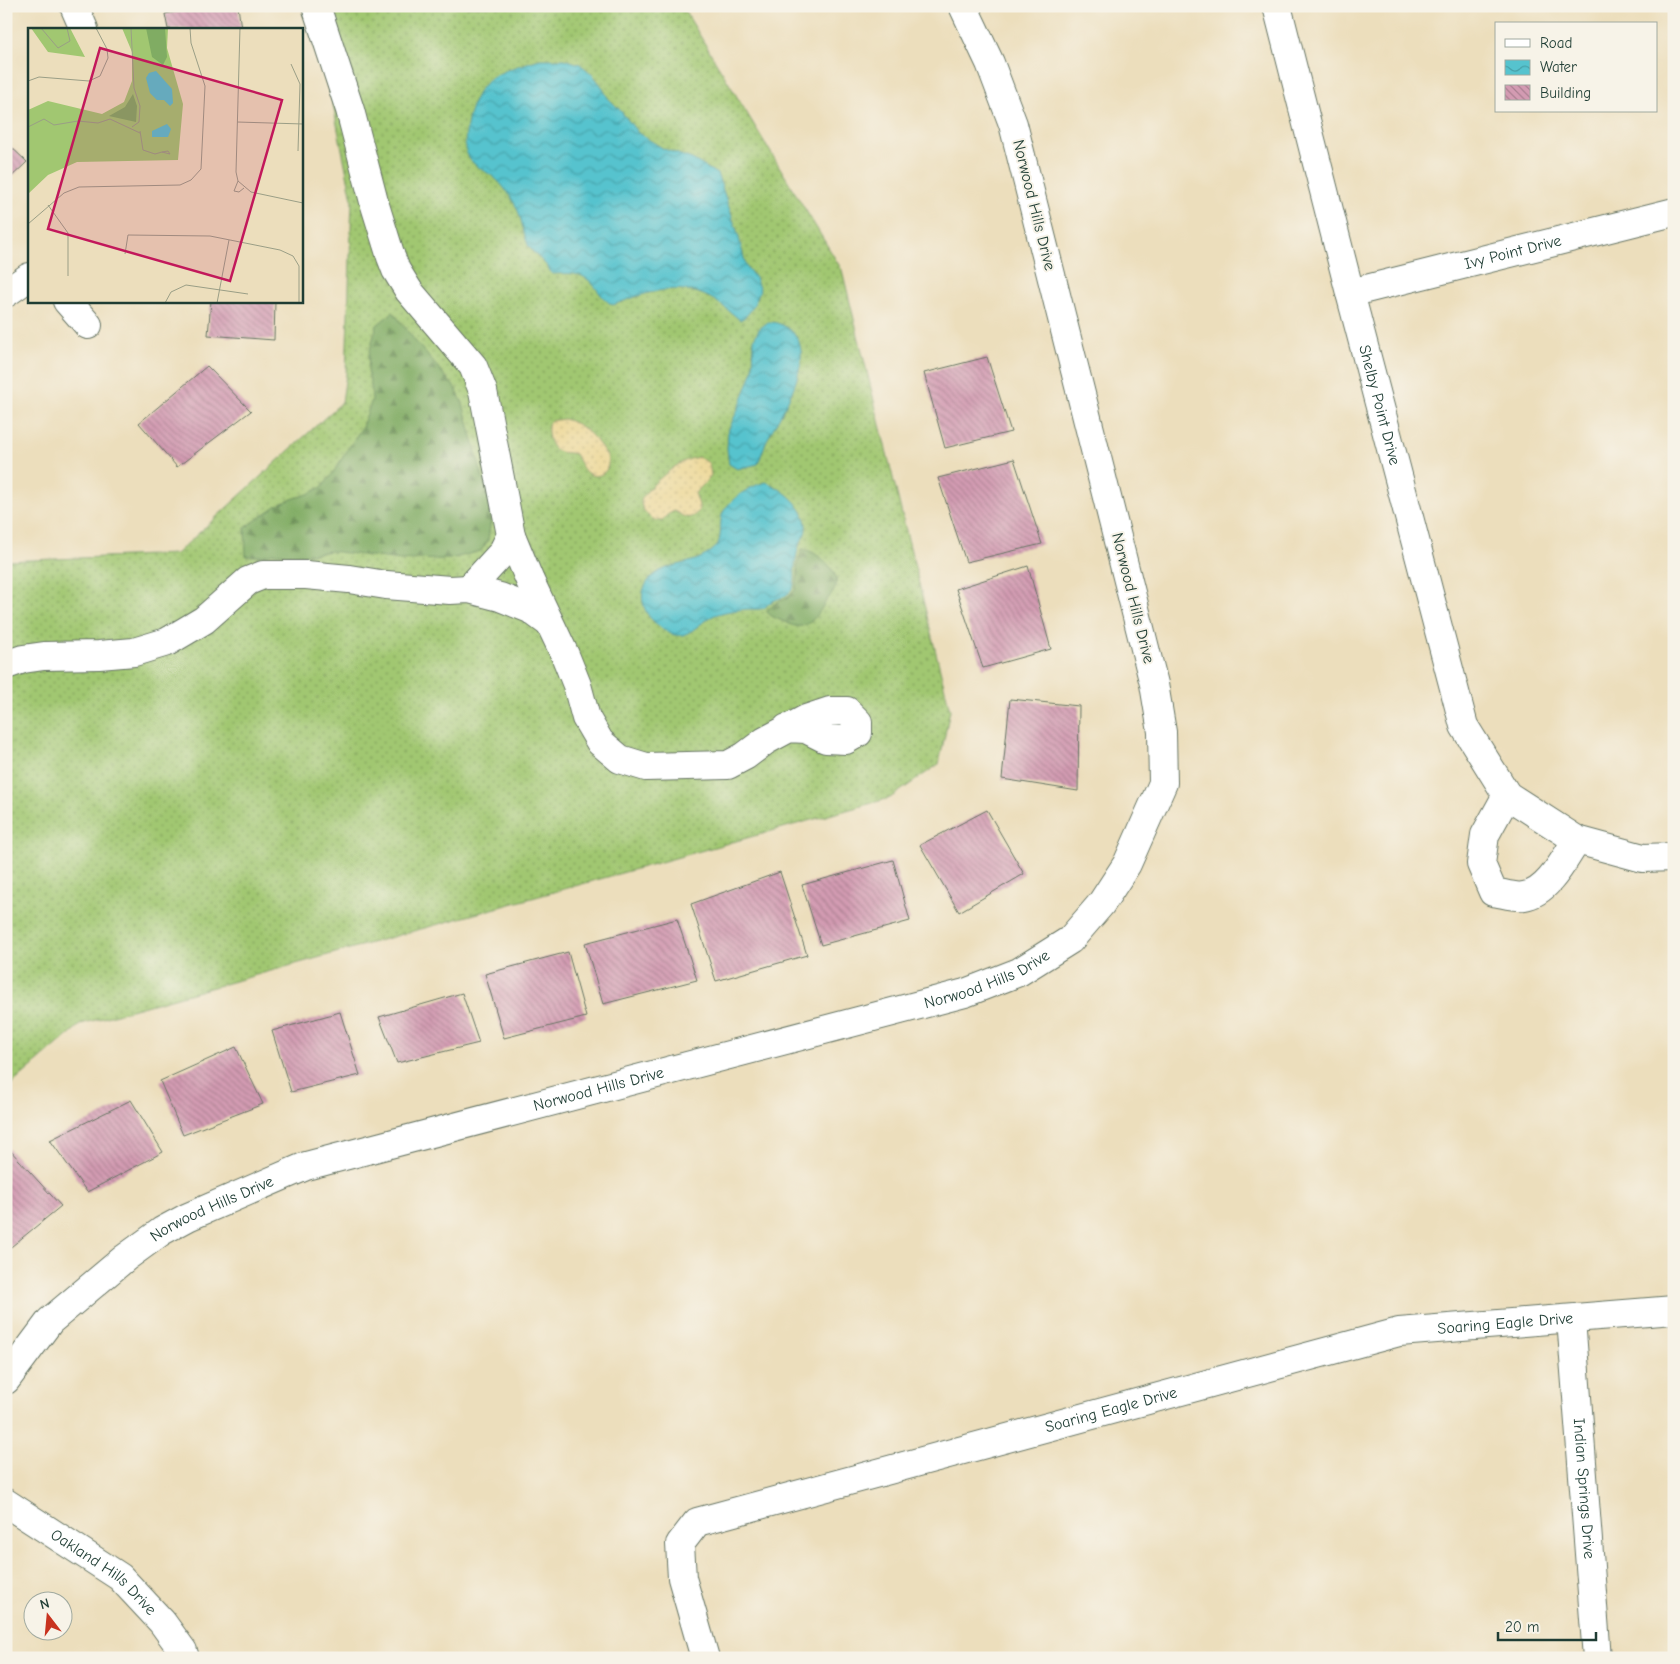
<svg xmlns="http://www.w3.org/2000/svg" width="1680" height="1664" viewBox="0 0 1680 1664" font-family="'Comic Neue',sans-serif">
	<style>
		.grass { fill: url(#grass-dots); stroke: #608252 }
		.forest { fill: url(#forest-firs); stroke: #50744c }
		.sand { fill: url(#sand-dots); stroke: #868c69 }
		.water { fill: url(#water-waves); stroke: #3a8081 }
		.building { fill: url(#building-back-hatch) }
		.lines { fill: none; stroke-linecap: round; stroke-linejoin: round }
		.minor-casing { stroke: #677564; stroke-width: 30 }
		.minor { stroke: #fff; stroke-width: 28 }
		.labels { text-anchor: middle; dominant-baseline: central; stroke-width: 4; stroke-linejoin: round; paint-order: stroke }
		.street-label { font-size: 16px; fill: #1f3d34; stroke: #f7f3e8 }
		.inset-road { fill: none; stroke: #9a9e86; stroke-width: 1 }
		.view { fill: #c2185b; fill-opacity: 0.15; stroke: #c2185b; stroke-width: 2.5 }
		.inset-edge { fill: none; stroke: #1f3d34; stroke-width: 2.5 }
	</style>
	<defs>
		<pattern id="grass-dots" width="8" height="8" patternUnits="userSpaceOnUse" patternTransform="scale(1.25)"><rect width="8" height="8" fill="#a1c771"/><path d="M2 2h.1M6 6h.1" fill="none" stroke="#83a35e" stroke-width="1.8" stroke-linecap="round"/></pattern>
		<pattern id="forest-firs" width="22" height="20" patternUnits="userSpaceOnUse" patternTransform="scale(1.25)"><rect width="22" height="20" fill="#80ac63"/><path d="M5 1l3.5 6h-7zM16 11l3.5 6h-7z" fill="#688d52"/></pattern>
		<pattern id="sand-dots" width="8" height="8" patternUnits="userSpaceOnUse" patternTransform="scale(1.25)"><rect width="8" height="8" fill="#eeda9e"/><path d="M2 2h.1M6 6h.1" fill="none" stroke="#ccbc89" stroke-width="1.8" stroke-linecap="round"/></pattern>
		<pattern id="water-waves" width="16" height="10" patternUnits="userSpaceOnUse" patternTransform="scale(1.25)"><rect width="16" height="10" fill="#56c3ce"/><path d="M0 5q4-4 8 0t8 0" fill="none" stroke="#47a0a8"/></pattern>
		<pattern id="building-back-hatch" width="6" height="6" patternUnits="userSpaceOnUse" patternTransform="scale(1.25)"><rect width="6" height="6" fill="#d39bb2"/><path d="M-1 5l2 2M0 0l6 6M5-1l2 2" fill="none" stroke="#ab8092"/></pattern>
	</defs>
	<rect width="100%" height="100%" fill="#f7f3e8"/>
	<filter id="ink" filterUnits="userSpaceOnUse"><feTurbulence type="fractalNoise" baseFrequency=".02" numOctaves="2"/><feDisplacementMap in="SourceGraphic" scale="10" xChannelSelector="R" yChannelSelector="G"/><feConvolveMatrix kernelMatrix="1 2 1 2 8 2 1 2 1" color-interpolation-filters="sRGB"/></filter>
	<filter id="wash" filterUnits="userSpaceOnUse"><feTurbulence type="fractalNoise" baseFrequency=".0096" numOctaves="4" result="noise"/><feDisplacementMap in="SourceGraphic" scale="20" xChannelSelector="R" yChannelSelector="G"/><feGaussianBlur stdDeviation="1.12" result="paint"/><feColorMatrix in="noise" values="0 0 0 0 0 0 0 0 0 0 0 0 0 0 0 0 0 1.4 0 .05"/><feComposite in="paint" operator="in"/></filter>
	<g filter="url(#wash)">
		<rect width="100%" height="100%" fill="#ecdebc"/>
		<path class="grass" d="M302,6H682L842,270L950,710L939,764L890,798L81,1024L6,1089V561L176,554L342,402L346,374L352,199L331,95Z"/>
		<path class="forest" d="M393,312L416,342L456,389L463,404L492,512L488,540L481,551L450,559L401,560L331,551L304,555L275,553L261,556H246L245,528L276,506L292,499L308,494L322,487L331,476L362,427L372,400L371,386L368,371L369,354L373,339L377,325Z
			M802,549C815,550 840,570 836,585C835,591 830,596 826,601C820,611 810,629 796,626C792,626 789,623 785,622C778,619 772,618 766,611L777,602L788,598L795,590L798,574L797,565Z"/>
		<path class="sand" d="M564,419C582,424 593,435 603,450C605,453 608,456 608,460C610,474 595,481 585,471C581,466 578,460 575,454C569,452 563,454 558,451C549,448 547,433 548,425L550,421Z
			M698,457L709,463L711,475L707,481L695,493L699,505V511C688,522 685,517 674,511L667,515L662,521C654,521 650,518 646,513C643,510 641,506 641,502C641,493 668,471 676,466C683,461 690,459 698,457Z"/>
		<path class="water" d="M540,59H564L580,64L592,74L601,85L608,98L620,110L638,133L664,149L692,159L717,174L722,187L738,234L746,266L755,278L760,290C756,301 751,315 740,320C729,311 717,300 704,295C672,282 643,294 613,305C600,299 596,283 584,277C576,272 562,274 552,274C549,270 547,265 543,262C538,256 532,252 528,245C522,230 522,215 513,201C509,194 503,186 497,180C488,171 474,168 468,156C463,147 466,135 467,126C476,76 496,73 540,59Z
			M768,322C777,322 781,324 789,329C822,353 779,416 766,442C763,449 761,457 758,464L737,469L729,464L727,449L728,431L742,400L753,370L754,339L759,329Z
			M766,482C784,489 807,508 806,528C806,535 801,540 799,546C797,552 796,558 795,564C794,573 797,587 789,593C784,598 775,599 769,603C769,604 764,608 764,608C760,610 753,609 748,609C737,610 726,611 715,615C703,620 695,631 683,635C674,637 666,632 659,626C650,619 645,613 643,602C640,589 649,577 660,571C678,562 699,564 715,548C723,540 719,525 722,515C727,500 752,485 766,482Z"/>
		<g id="blocks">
			<path class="building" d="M207,6H238L241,29H168L165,14Z
				M6,142L27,162L6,182Z
				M211,301H275L274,340L208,335Z
				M987,357L1011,432L945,448L924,373Z
				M207,366L251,411L177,467L139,423Z
				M1014,459L1042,544L966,562L938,478Z
				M1028,566L1051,649L983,668L956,589Z
				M1010,699L1079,706L1078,791L1002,779Z
				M987,810L1024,874L959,912L920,845Z
				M893,860L910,921L821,945L802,885Z
				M780,872L807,955L716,981L691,904Z
				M677,919L697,980L603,1004L585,943Z
				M568,952L586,1017L504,1038L485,974Z
				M462,993L479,1043L397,1063L379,1017Z
				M340,1012L360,1075L291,1092L272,1031Z
				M236,1047L263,1104L183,1135L160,1081Z
				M131,1100L163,1152L87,1192L50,1140Z
				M9,1149L61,1206L6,1251V1152Z"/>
		</g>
	</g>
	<g filter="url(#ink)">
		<use href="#blocks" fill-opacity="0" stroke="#677564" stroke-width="1"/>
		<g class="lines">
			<g class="minor-casing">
				<g id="minor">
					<path d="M74,6L84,29"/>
					<path d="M316,6L350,110L374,202L391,257L396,270L409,291L473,366L483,391L511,535L502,553L469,589"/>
					<path id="s1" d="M1277,6L1350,293L1464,726L1507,795L1577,840L1643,858L1674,857"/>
					<path d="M6,293L29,277"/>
					<path id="s2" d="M1350,293L1674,212"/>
					<path d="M67,301L88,325"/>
					<path d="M511,535L530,581L565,655L577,685L586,718L600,742L620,759L646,767L728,765L745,756L765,741L806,719L830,711H847L858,722V733L846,740L826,739L806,729L787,728"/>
					<path d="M6,665L23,659L44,656L99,655L134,652L167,642L204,620L248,581L263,575H306L349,579L386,585L450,590L469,589L500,597L530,609L549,623"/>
					<path d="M1507,795L1485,835L1481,864L1493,892C1502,893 1515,898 1524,896C1548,893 1565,858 1577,840"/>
					<path id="s3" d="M1571,1319L1597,1658"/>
					<path id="s4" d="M6,1380L50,1321L125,1258L162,1231L188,1217L306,1166L965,993L1019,972L1070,940L1101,904L1127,864L1163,783L1162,732L1154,684L1013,124L990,63L963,6"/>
					<path id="s5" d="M6,1503L120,1577L162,1622L183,1651L185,1658"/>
					<path id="s6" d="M705,1658L682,1578L680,1544L697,1522L1399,1332L1674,1310"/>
				</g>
			</g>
			<use href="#minor" class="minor"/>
		</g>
	</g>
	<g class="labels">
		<g class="street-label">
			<text transform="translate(1034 205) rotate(76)">Norwood Hills Drive</text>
			<text stroke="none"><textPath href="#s2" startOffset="168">Ivy Point Drive</textPath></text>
			<text stroke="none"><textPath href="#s1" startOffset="412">Shelby Point Drive</textPath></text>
			<text transform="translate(1133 598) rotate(76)">Norwood Hills Drive</text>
			<text stroke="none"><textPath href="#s4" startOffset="1082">Norwood Hills Drive</textPath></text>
			<text stroke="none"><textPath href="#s4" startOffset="678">Norwood Hills Drive</textPath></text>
			<text stroke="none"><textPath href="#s4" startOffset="272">Norwood Hills Drive</textPath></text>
			<text stroke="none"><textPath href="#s6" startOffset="979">Soaring Eagle Drive</textPath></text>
			<text stroke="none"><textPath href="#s6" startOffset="574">Soaring Eagle Drive</textPath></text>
			<text stroke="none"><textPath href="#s3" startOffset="170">Indian Springs Drive</textPath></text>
			<text stroke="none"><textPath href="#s5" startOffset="120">Oakland Hills Drive</textPath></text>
		</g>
	</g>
	<g transform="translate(28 28)">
		<rect width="275" height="275" fill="#ecdebc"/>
		<path d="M3,0H42L57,29L20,24ZM94,0H140L139,20L155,76L150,132L49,134L20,147L0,166V82L20,73L74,86L96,74L104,53V24Z" fill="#a1c771"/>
		<path d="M118,0H137L139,29L135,37L124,29ZM105,66L109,78L108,94L81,88L97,79Z" fill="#80ac63"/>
		<path d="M128,43L144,61L145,75L142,78L136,72H129L122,65L118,50L121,45ZM139,96L143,101L140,109H124V103Z" fill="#56c3ce"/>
		<path class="inset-road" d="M13,0L30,20L42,13L39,0M103,0L106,60L112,78L111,94L104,99M212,0L208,144L210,153L223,164L275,175M263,36L272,56L270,123M0,53L11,49L61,53L72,48L80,30L79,21L68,0M209,94L275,96M0,99L16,91L26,97L50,93L70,95L82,91L112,105M112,103L115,122L127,126L134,124L140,123L142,126L134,124M210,153L206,163L211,164L216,160M20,177L40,205V248M0,196L36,165L51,159L152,157L163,152L173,141L177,58L163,15L162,0M97,226L100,207L182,208L252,222L265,228L271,238V275M137,275L143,264L158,257L220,266M189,275L201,212"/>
		<path class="view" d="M72,20L254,72L202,253L20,201Z"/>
		<rect width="275" height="275" class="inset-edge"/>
	</g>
	<rect width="1680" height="1664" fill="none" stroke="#f7f3e8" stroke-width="25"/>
	<rect x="1495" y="22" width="162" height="90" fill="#f7f3e8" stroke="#a1aaa0"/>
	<rect x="1505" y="39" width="25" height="8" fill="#ffffff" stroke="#a1aaa0"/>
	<text x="1540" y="48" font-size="15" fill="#1f3d34">Road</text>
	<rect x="1505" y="60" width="25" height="15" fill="url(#water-waves)" stroke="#a1aaa0"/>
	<text x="1540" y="72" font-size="15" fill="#1f3d34">Water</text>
	<rect x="1505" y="85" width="25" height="15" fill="url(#building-back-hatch)" stroke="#a1aaa0"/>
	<text x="1540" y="98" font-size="15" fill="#1f3d34">Building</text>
	<g transform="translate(48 1616) rotate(344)"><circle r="24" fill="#f7f3e8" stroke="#a1aaa0"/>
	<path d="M0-4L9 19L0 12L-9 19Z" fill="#c8321e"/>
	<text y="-8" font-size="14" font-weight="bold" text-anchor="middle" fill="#1f3d34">N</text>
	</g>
	<path d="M1498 1632v8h98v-8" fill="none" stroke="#1f3d34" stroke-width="2.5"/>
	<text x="1505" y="1632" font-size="15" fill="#1f3d34" stroke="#f7f3e8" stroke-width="4" paint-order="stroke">20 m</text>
</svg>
